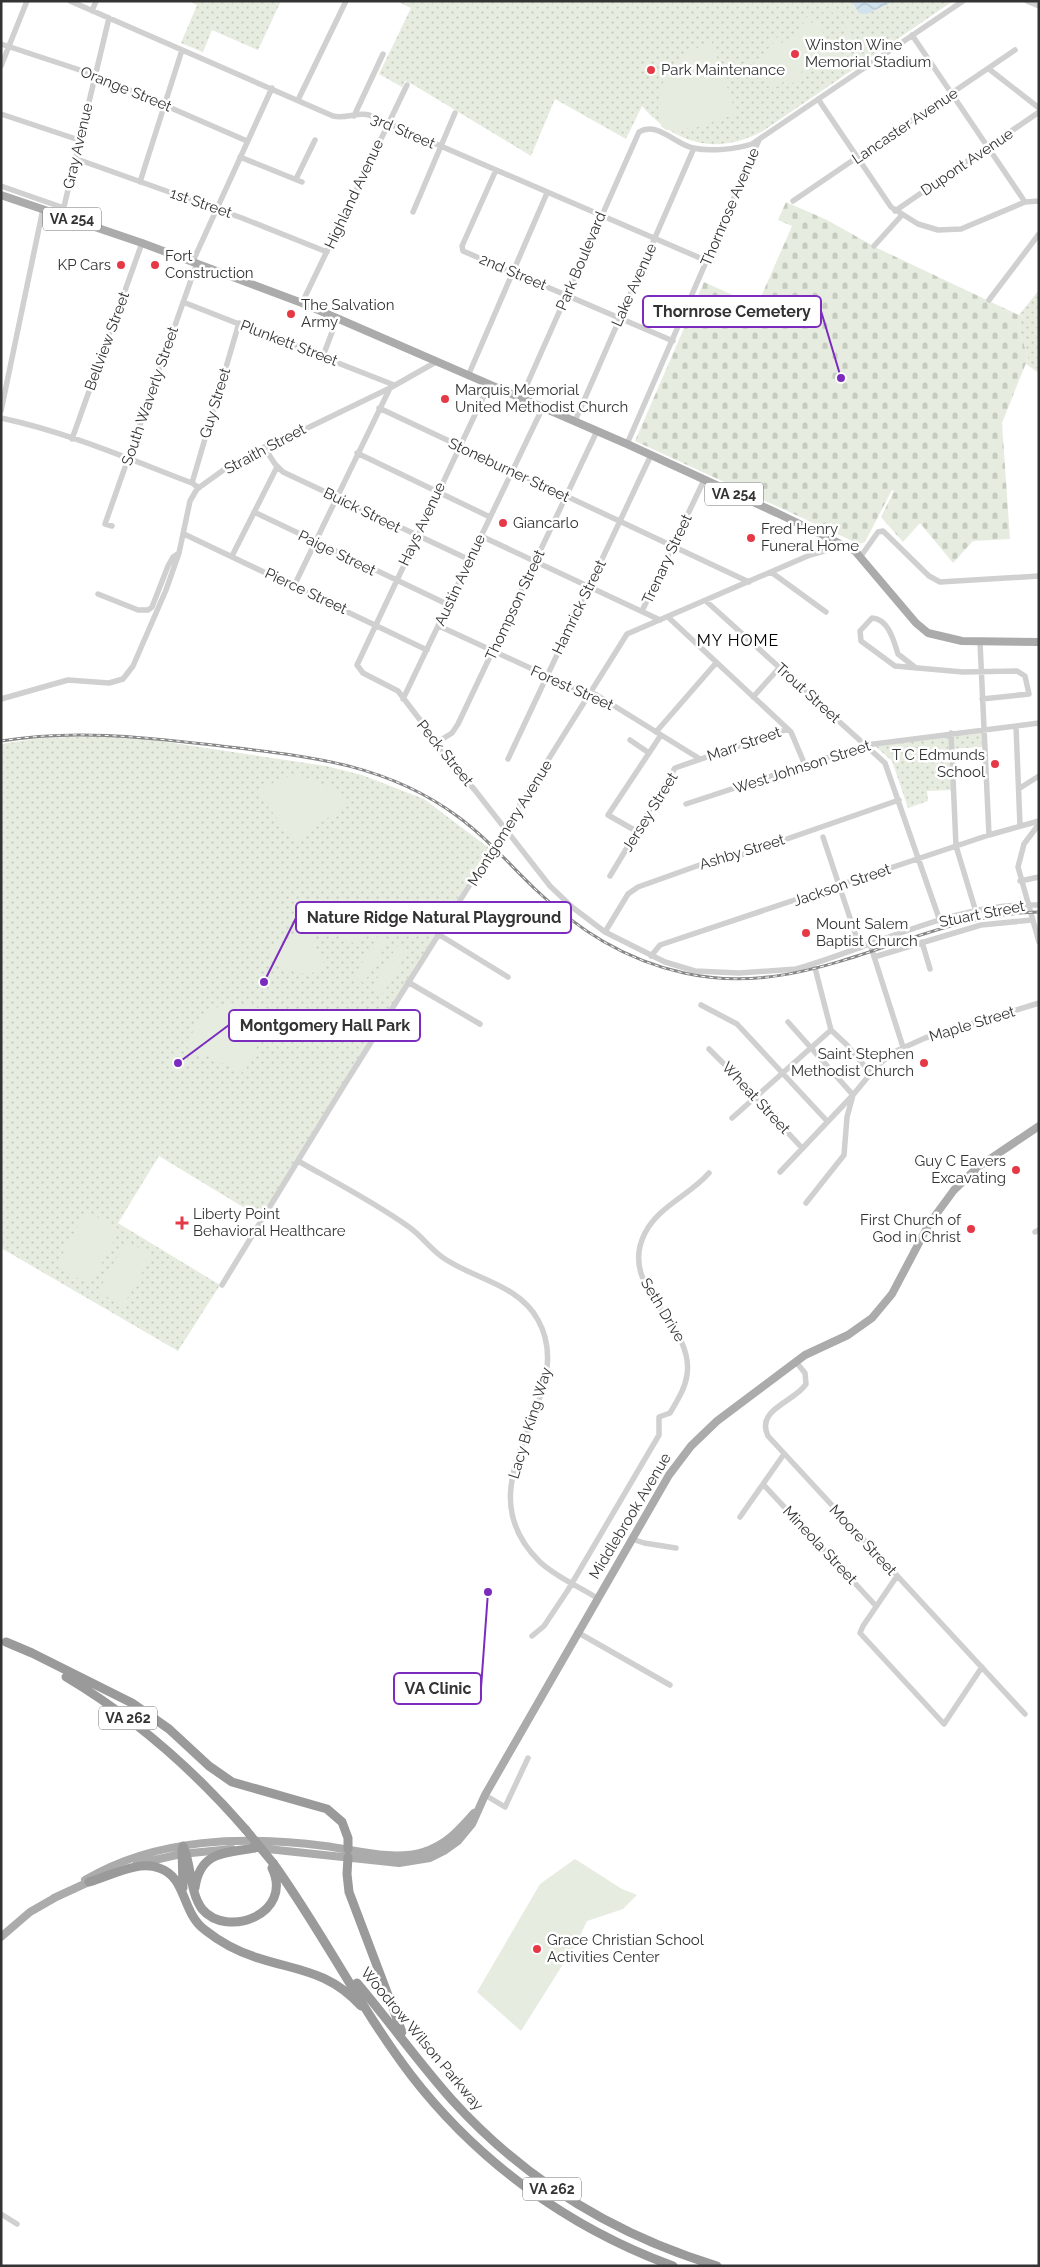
<svg xmlns="http://www.w3.org/2000/svg" width="1040" height="2267" viewBox="0 0 1040 2267" font-family="Raleway,sans-serif">
	<style>
		.green { fill: url(#green-dots) }
		.cemetery { fill: url(#cemetery-stones) }
		.pitch { fill: #e6ecdf; fill-rule: evenodd }
		.water { fill: url(#water-waves) }
		.lines { fill: none; stroke-linecap: round; stroke-linejoin: round }
		.minor { stroke: #d0d0d0; stroke-width: 5.5 }
		.major { stroke: #ababab; stroke-width: 8 }
		.highway { stroke: #9a9a9a; stroke-width: 9 }
		.rail-casing { stroke: #888; stroke-width: 3 }
		.rail { stroke: #fff; stroke-width: 1; stroke-dasharray: 4; stroke-linecap: butt }
		.highway-bridge { stroke: #9a9a9a; stroke-width: 9 }
		.poi-dot { fill: #e63946; stroke: #fff; stroke-width: 2 }
		.labels { text-anchor: middle; dominant-baseline: central; stroke-width: 5; stroke-linejoin: round; paint-order: stroke }
		.shield { fill: #fff; stroke: #707070; stroke-width: 1 }
		.shield-label { font-size: 14px; font-weight: bold; fill: #333 }
		.poi-label { font-size: 15px; fill: #333; stroke: #fff; text-anchor: start }
		.street-label { font-size: 15px; fill: #333; stroke: #fff }
		.neighbourhood-label { font-size: 16px; letter-spacing: 1px; fill: #000; stroke: #fff }
		.leader { fill: none; stroke: #7b2cbf; stroke-width: 2 }
		.callout-dot { fill: #7b2cbf; stroke: #fff; stroke-width: 2 }
		.callout { fill: #fff; stroke: #7b2cbf; stroke-width: 2 }
		.callout-label { font-size: 16px; text-anchor: middle; font-weight: bold; fill: #333 }
	</style>
	<defs>
		<pattern id="green-dots" width="8" height="8" patternUnits="userSpaceOnUse" patternTransform="scale(1.25)"><rect width="8" height="8" fill="#e6ecdf"/><path d="M2 2h.1M6 6h.1" fill="none" stroke="#c6cbc0" stroke-width="1.8" stroke-linecap="round"/></pattern>
		<pattern id="cemetery-stones" width="16" height="16" patternUnits="userSpaceOnUse" patternTransform="scale(1.25)"><rect width="16" height="16" fill="#e6ecdf"/><path d="M2 7V4a2 2 0 0 1 4 0v3zM10 15v-3a2 2 0 0 1 4 0v3z" fill="#c6cbc0"/></pattern>
		<pattern id="water-waves" width="16" height="10" patternUnits="userSpaceOnUse" patternTransform="scale(1.25)"><rect width="16" height="10" fill="#cfe2ee"/><path d="M0 5q4-4 8 0t8 0" fill="none" stroke="#b2c2cd"/></pattern>
	</defs>
	<rect width="100%" height="100%" fill="#fff"/>
	<path class="green" d="M189,1H281L258,50L212,30L203,52L181,43L197,5Z
		M396,1H953L763,131C717,156 675,144 642,106L626,139L555,99L531,156L412,84L405,81L402,87L379,74L411,8Z
		M1039,290V373L1026,364L1028,358L1018,325L1023,317L1019,315Z
		M983,733V747L949,749L952,790L927,791L928,801L908,808L892,761L875,746Z
		M102,736L147,739L326,766L362,775L424,799L489,848L261,1218L159,1156L118,1223L220,1285L178,1351L1,1248V744L41,738Z"/>
	<path class="cemetery" d="M786,202L827,220L877,248L1023,317L1018,325L1028,358L1002,423L1010,539L973,541L953,563L920,523L903,542L881,517L894,491L892,490L865,542L859,544L635,441L704,282L757,306L792,226L778,220Z"/>
	<path class="pitch" d="M830,8C851,12 858,33 844,49L782,90C759,97 740,75 753,54L815,12ZM827,11C845,14 853,31 842,46L779,88C758,93 745,72 757,54L816,14Z
		M815,21L834,48L774,88L756,60Z
		M712,42L735,110L733,115L695,128L666,130L661,126C650,85 674,54 712,42Z
		M296,776C318,779 332,787 348,803L296,841L256,792L282,778Z
		M353,923L367,931L358,946L344,937Z
		M308,930L326,968C303,980 280,971 269,949Z
		M378,936L388,942L364,983L354,976Z
		M397,946L407,953L383,994L372,987Z
		M235,1003L252,1005L272,1015L244,1073L187,1047C196,1020 206,1007 235,1003Z
		M86,1211L120,1230L90,1285L56,1266Z
		M126,1241L152,1255L123,1306L98,1292Z
		M575,1859L622,1889L637,1895L623,1909L587,1921L577,1942L521,2031L477,1992L540,1884Z"/>
	<path class="water" d="M852,1H894L867,14L859,13Z"/>
	<g class="lines">
		<path class="minor" d="M70,1L333,116C346,119 357,112 369,115L707,261
			M1027,1L1039,6
			M92,11L96,1
			M912,35L1025,202
			M1,44L95,75L247,141
			M1,66L27,1
			M989,69L1039,108
			M818,99L891,207L918,224L938,230L961,229L1025,202L1039,201
			M298,100L346,1
			M1,114L79,140
			M354,116L383,54
			M240,157L302,182
			M74,158L242,218L327,252
			M496,170L462,246L463,251L673,341
			M296,179L315,140
			M140,182L182,50
			M1,186L64,208
			M793,201L1015,50
			M895,211L1039,112
			M413,212L455,113
			M62,215L109,18
			M874,246L902,215
			M193,261L272,88
			M989,300L1039,234
			M183,302L394,385
			M302,303L407,85
			M323,356L337,319
			M468,376L547,193
			M489,385L357,665L363,673L398,691L430,733L444,757L474,789L550,886L572,907L605,932L665,962L695,971L739,973L796,969C871,948 961,900 1039,905
			M521,398L639,132C657,121 675,144 693,148C710,152 736,149 752,144L963,1
			M379,408L749,582
			M1,411L43,209
			M1,418C67,432 129,459 192,483L199,488
			M575,421L694,148
			M72,439L142,243
			M627,444L759,140
			M264,447L275,464L283,472L470,560
			M357,453L490,517
			M192,483L239,323
			M254,512L449,605
			M112,526L105,524L197,263
			M184,534L427,650
			M481,536L660,620
			M232,556L277,467
			M861,556L878,532L883,531L929,576L940,582L1039,576
			M771,572L826,612
			M294,586L390,388
			M98,594L138,610H148L152,607L168,566L173,557L179,553
			M706,601L885,763L940,921
			M642,611L704,480
			M668,617L791,732L805,765
			M439,626L569,686L586,694H595L700,759
			M980,642L989,835
			M916,668L898,654C894,642 889,619 872,618L860,631L861,641L895,666L963,672L1017,671L1025,676L1029,694L982,699
			M753,697L780,667
			M1,699L68,680L109,683L123,679L133,666L166,590L179,553L190,501L197,489L229,466L390,388L436,362
			M403,699L543,407
			M1016,726L1020,826
			M656,732L716,663
			M951,733L956,846L976,912
			M630,740L649,753
			M436,743L452,733L458,724L597,431
			M508,759L651,455
			M1020,788L1039,776
			M686,804L866,745L1039,723
			M1039,824L1024,844L1018,867L1039,942
			M636,831L608,815L661,735
			M823,837L860,948
			M610,876L675,768L788,729
			M1020,881L1039,877
			M605,932L628,894L638,887L708,862L738,856L899,800
			M438,934L508,977
			M922,942L930,969
			M870,944L903,1047
			M651,956L660,945L989,835L1039,821
			M874,957L981,925L1032,920
			M814,964L831,1030L847,1045L870,1073
			M408,982L480,1024
			M701,1005L737,1024L827,1121
			M788,1022L853,1095L847,1117L844,1155L806,1203
			M709,1049L732,1072L802,1148
			M732,1118L831,1030
			M298,1161C335,1182 374,1202 409,1227C422,1236 431,1250 445,1259C477,1280 519,1285 538,1320C582,1398 456,1480 540,1562C556,1577 578,1586 597,1598
			M780,1172L853,1095L876,1067L894,1052L925,1038L1039,1003
			M1035,1232L1039,1230
			M222,1285L343,1087L627,634L810,555L835,548L841,544
			M796,1362L805,1373L806,1384C795,1402 755,1409 768,1436L1025,1714
			M763,1484L876,1606
			M740,1517L784,1454
			M632,1539L644,1543L676,1548
			M897,1576L863,1626L860,1633L944,1724L982,1667
			M577,1632L670,1685
			M532,1636L544,1626L568,1590L659,1435V1417L670,1413C677,1401 685,1389 687,1375C695,1322 616,1289 645,1233C659,1206 690,1195 709,1173
			M485,1795L505,1807L528,1758
			M1,2214L17,2224"/>
		<path class="major" d="M1,195L142,243L302,303L627,444L777,513L855,551L916,623L928,633L962,641L1039,642
			M258,1848L399,1863L430,1858L444,1851L458,1841L472,1824L485,1795L669,1475L691,1446L717,1421L805,1355L848,1335L872,1318L892,1294L929,1224L954,1190L978,1167L1039,1126
			M137,1864L181,1854L232,1849
			M85,1880C157,1837 245,1836 325,1846C356,1850 393,1861 423,1852C446,1845 459,1830 474,1813
			M54,1898L93,1880
			M1,1937L30,1912L58,1896"/>
		<path class="highway" d="M6,1642L32,1653L132,1703L169,1729L209,1766L232,1782L327,1809L342,1822L348,1838V1849
			M66,1677C135,1718 194,1770 246,1830
			M183,1846C192,1865 189,1891 202,1909C227,1939 294,1914 272,1868
			M182,1849L183,1888
			M348,1857L347,1874L349,1892L402,2032
			M273,1863C322,1931 360,2008 411,2075C478,2162 569,2228 673,2266
			M89,1882C110,1876 138,1860 159,1868C187,1877 181,1912 205,1930C220,1942 237,1951 255,1957C297,1971 328,1970 361,2006
			M195,1888C200,1851 225,1853 255,1848
			M357,1983C390,2022 419,2063 453,2101C525,2180 615,2235 717,2266"/>
		<g class="rail-casing">
			<path id="rail" d="M1,741C73,729 142,737 213,745C302,756 382,761 457,816C486,837 509,864 535,889C578,930 625,960 684,973C813,1002 914,914 1039,912"/>
		</g>
		<use href="#rail" class="rail"/>
		<path class="highway-bridge" d="M246,1830L273,1863"/>
	</g>
	<g class="poi-dot">
		<circle cx="795" cy="54" r="5"/>
		<circle cx="651" cy="70" r="5"/>
		<circle cx="121" cy="265" r="5"/>
		<circle cx="155" cy="265" r="5"/>
		<circle cx="291" cy="314" r="5"/>
		<circle cx="445" cy="399" r="5"/>
		<circle cx="503" cy="523" r="5"/>
		<circle cx="751" cy="538" r="5"/>
		<circle cx="995" cy="764" r="5"/>
		<circle cx="806" cy="933" r="5"/>
		<circle cx="924" cy="1063" r="5"/>
		<circle cx="1016" cy="1170" r="5"/>
		<path d="M179.5 1215.5h5v5h5v5h-5v5h-5v-5h-5v-5h5z"/>
		<circle cx="971" cy="1229" r="5"/>
		<circle cx="537" cy="1949" r="5"/>
	</g>
	<g class="labels">
		<g class="shield">
			<rect x="43" y="207.5" width="58" height="23" rx="4"/>
			<rect x="705" y="482.5" width="58" height="23" rx="4"/>
			<rect x="99" y="1706.5" width="58" height="23" rx="4"/>
			<rect x="523" y="2177.5" width="58" height="23" rx="4"/>
		</g>
		<g class="shield-label">
			<text x="72" y="219">VA 254</text>
			<text x="734" y="494">VA 254</text>
			<text x="128" y="1718">VA 262</text>
			<text x="552" y="2189">VA 262</text>
		</g>
		<g class="poi-label">
			<text x="805" y="45">Winston Wine<tspan x="805" dy="17">Memorial Stadium</tspan></text>
			<text x="661" y="70">Park Maintenance</text>
			<text x="165" y="256">Fort<tspan x="165" dy="17">Construction</tspan></text>
			<text x="111" y="265" text-anchor="end">KP Cars</text>
			<text x="301" y="305">The Salvation<tspan x="301" dy="17">Army</tspan></text>
			<text x="455" y="390">Marquis Memorial<tspan x="455" dy="17">United Methodist Church</tspan></text>
			<text x="513" y="523">Giancarlo</text>
			<text x="761" y="529">Fred Henry<tspan x="761" dy="17">Funeral Home</tspan></text>
			<text x="985" y="755" text-anchor="end">T C Edmunds<tspan x="985" dy="17">School</tspan></text>
			<text x="816" y="924">Mount Salem<tspan x="816" dy="17">Baptist Church</tspan></text>
			<text x="914" y="1054" text-anchor="end">Saint Stephen<tspan x="914" dy="17">Methodist Church</tspan></text>
			<text x="1006" y="1161" text-anchor="end">Guy C Eavers<tspan x="1006" dy="17">Excavating</tspan></text>
			<text x="193" y="1214">Liberty Point<tspan x="193" dy="17">Behavioral Healthcare</tspan></text>
			<text x="961" y="1220" text-anchor="end">First Church of<tspan x="961" dy="17">God in Christ</tspan></text>
			<text x="547" y="1940">Grace Christian School<tspan x="547" dy="17">Activities Center</tspan></text>
		</g>
		<g class="street-label">
			<text transform="translate(126 89) rotate(22)">Orange Street</text>
			<text transform="translate(905 126) rotate(-34)">Lancaster Avenue</text>
			<text transform="translate(403 131) rotate(23)">3rd Street</text>
			<text transform="translate(78 146) rotate(-77)">Gray Avenue</text>
			<text transform="translate(967 162) rotate(-34)">Dupont Avenue</text>
			<text transform="translate(354 194) rotate(-65)">Highland Avenue</text>
			<text transform="translate(201 203) rotate(19)">1st Street</text>
			<text transform="translate(730 207) rotate(-67)">Thornrose Avenue</text>
			<text transform="translate(581 261) rotate(-67)">Park Boulevard</text>
			<text transform="translate(513 272) rotate(23)">2nd Street</text>
			<text transform="translate(634 285) rotate(-66)">Lake Avenue</text>
			<text transform="translate(107 341) rotate(-70)">Bellview Street</text>
			<text transform="translate(289 343) rotate(21)">Plunkett Street</text>
			<text transform="translate(150 396) rotate(-71)">South Waverly Street</text>
			<text transform="translate(215 403) rotate(-73)">Guy Street</text>
			<text transform="translate(265 449) rotate(-28)">Straith Street</text>
			<text transform="translate(509 470) rotate(25)">Stoneburner Street</text>
			<text transform="translate(362 510) rotate(26)">Buick Street</text>
			<text transform="translate(422 524) rotate(-65)">Hays Avenue</text>
			<text transform="translate(337 553) rotate(26)">Paige Street</text>
			<text transform="translate(667 559) rotate(-65)">Trenary Street</text>
			<text transform="translate(460 580) rotate(-65)">Austin Avenue</text>
			<text transform="translate(306 591) rotate(25)">Pierce Street</text>
			<text transform="translate(515 605) rotate(-65)">Thompson Street</text>
			<text transform="translate(579 607) rotate(-64)">Hamrick Street</text>
			<text transform="translate(572 688) rotate(24)">Forest Street</text>
			<text transform="translate(808 693) rotate(42)">Trout Street</text>
			<text transform="translate(744 744) rotate(-19)">Marr Street</text>
			<text transform="translate(445 753) rotate(51)">Peck Street</text>
			<text transform="translate(802 767) rotate(-18)">West Johnson Street</text>
			<text transform="translate(650 812) rotate(-58)">Jersey Street</text>
			<text transform="translate(510 823) rotate(-58)">Montgomery Avenue</text>
			<text transform="translate(742 852) rotate(-17)">Ashby Street</text>
			<text transform="translate(842 885) rotate(-19)">Jackson Street</text>
			<text transform="translate(982 914) rotate(-11)">Stuart Street</text>
			<text transform="translate(972 1024) rotate(-17)">Maple Street</text>
			<text transform="translate(756 1098) rotate(47)">Wheat Street</text>
			<text transform="translate(663 1310) rotate(59)">Seth Drive</text>
			<text transform="translate(530 1423) rotate(-73)">Lacy B King Way</text>
			<text transform="translate(630 1516) rotate(-59)">Middlebrook Avenue</text>
			<text transform="translate(863 1540) rotate(47)">Moore Street</text>
			<text transform="translate(820 1545) rotate(47)">Mineola Street</text>
			<text transform="translate(422 2039) rotate(50)">Woodrow Wilson Parkway</text>
		</g>
		<g class="neighbourhood-label">
			<text x="738" y="640">MY HOME</text>
		</g>
	</g>
	<path class="leader" d="M841 378L821 311M264 982L296 918M178 1063L229 1025M488 1592L481 1688"/>
	<g class="callout-dot">
		<circle cx="841" cy="378" r="5"/>
		<circle cx="264" cy="982" r="5"/>
		<circle cx="178" cy="1063" r="5"/>
		<circle cx="488" cy="1592" r="5"/>
	</g>
	<g class="callout">
		<rect x="643" y="296" width="178" height="31" rx="5"/>
		<rect x="296" y="902" width="275" height="31" rx="5"/>
		<rect x="229" y="1010" width="191" height="31" rx="5"/>
		<rect x="394" y="1673" width="87" height="31" rx="5"/>
	</g>
	<g class="callout-label">
		<text x="732" y="317">Thornrose Cemetery</text>
		<text x="434" y="923">Nature Ridge Natural Playground</text>
		<text x="325" y="1031">Montgomery Hall Park</text>
		<text x="438" y="1694">VA Clinic</text>
	</g>
	<rect width="1040" height="2267" fill="none" stroke="#333333" stroke-width="5"/>
</svg>
